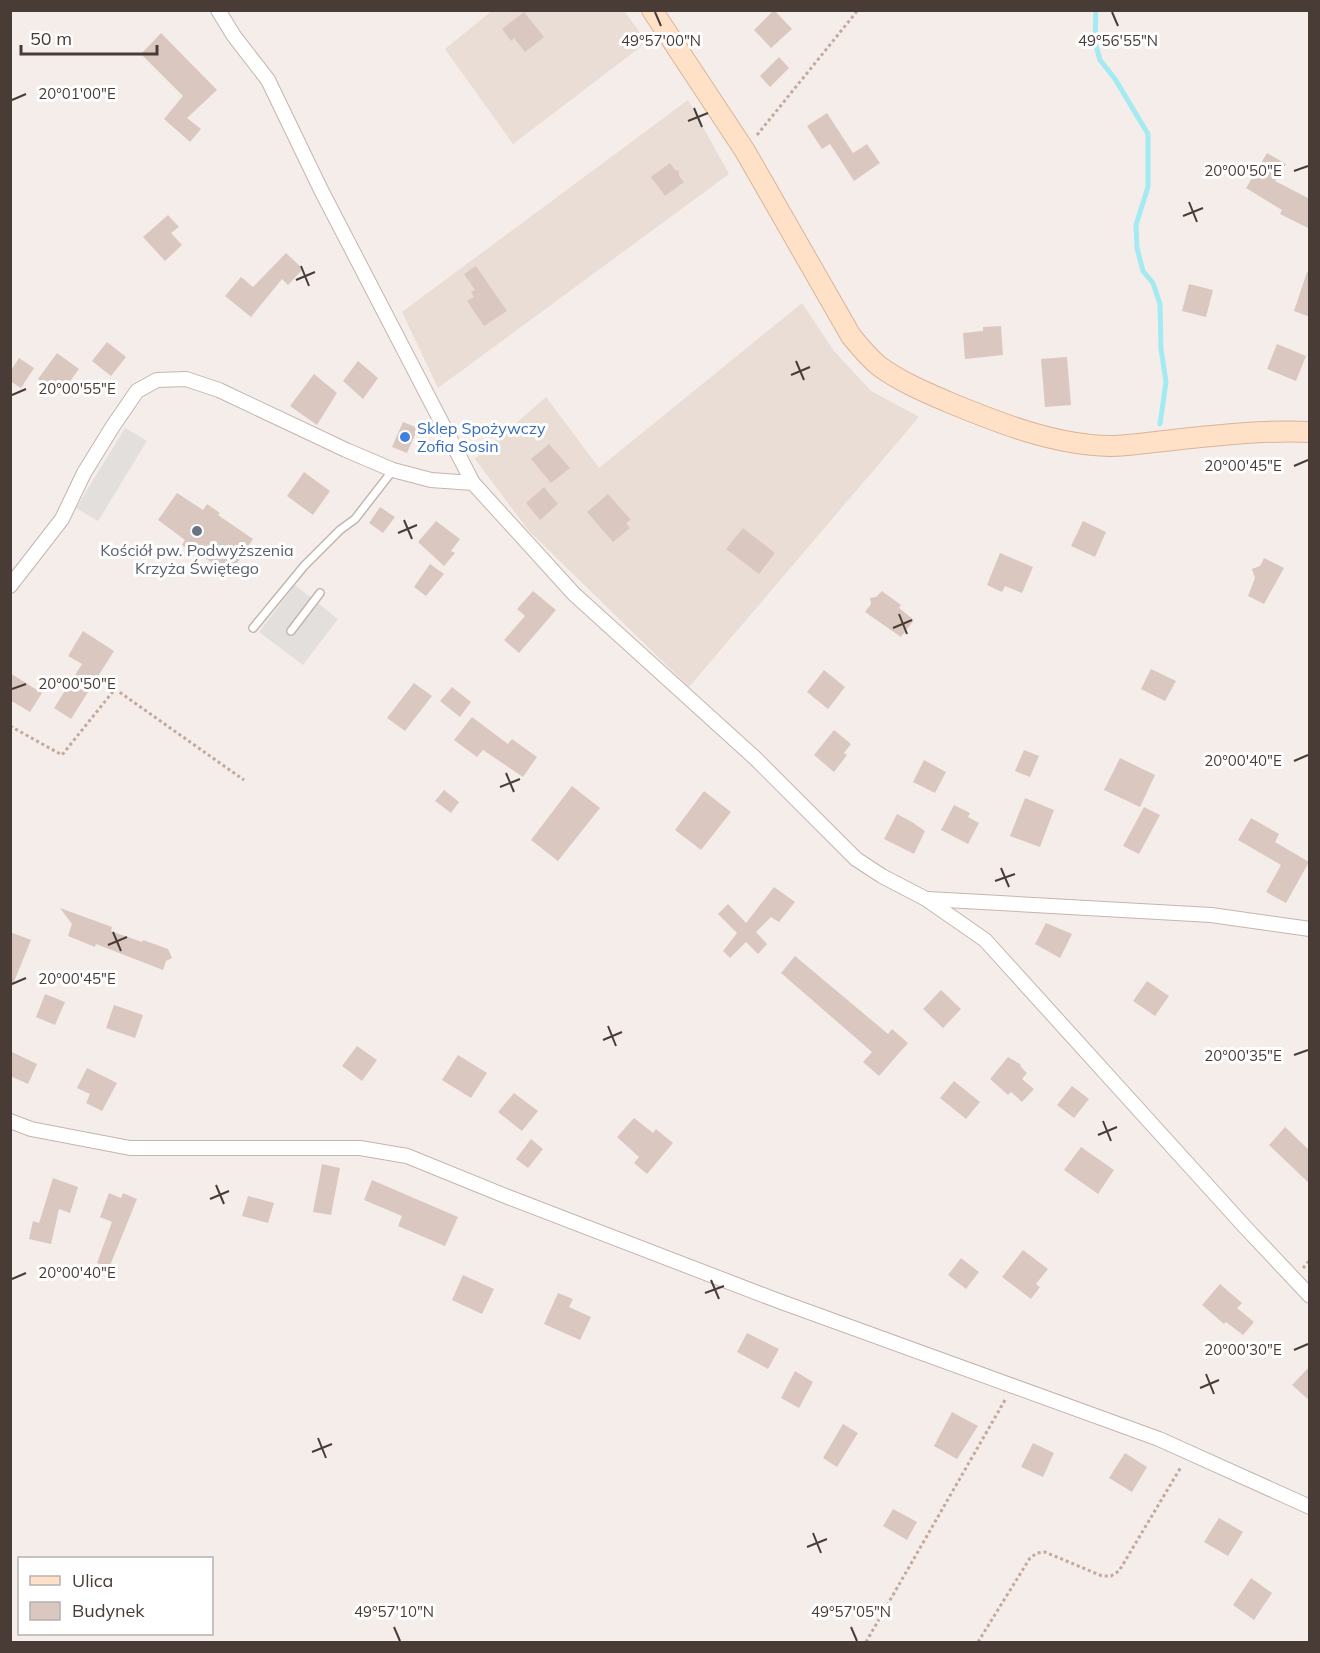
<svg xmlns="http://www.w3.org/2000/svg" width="1320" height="1653" viewBox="0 0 1320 1653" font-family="Mulish,sans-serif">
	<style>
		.residential { fill: #e9ddd6 }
		.parking { fill: #e3dfdd }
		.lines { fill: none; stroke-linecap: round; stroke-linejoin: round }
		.stream { stroke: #a4eaf3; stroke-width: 5 }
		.building { fill: #dac8c0 }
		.lane-casing { stroke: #c4b5ae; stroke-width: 10 }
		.street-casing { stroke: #c4b5ae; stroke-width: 16 }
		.secondary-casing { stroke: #d9b499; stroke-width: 22 }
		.path { stroke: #c3a99b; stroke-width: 3; stroke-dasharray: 3 3; stroke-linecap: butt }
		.lane { stroke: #fff; stroke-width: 7 }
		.street { stroke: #fff; stroke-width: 14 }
		.secondary { stroke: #ffe1c8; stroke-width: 20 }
		.ticks { fill: none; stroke: #493c37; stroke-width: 2 }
		.shop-dot { fill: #3f7fe0; stroke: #fff; stroke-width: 2 }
		.worship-dot { fill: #6b7280; stroke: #fff; stroke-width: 2 }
		.labels { text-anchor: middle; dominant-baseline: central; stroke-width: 6; stroke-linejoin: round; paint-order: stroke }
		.shop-label { font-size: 16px; fill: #366cbe; stroke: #fff; text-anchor: start }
		.worship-label { font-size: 16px; fill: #5b616d; stroke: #fff }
		.ticks-label { font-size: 15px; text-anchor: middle; fill: #493c37; stroke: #fff; stroke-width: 6; stroke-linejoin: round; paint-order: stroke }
	</style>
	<rect width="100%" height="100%" fill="#f5ede9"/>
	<path class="residential" d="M493,10L624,11L647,42L513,144L445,49Z
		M688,100L729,174L438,388L402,312Z
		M802,303L834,351L871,391L919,417L689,687L529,531L475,459L546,397L599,468Z"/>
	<path class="parking" d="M125,428L147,441L98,521L76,508Z
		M295,585L338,619L303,665L259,632Z"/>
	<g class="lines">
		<path class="stream" d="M1096,10L1095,42L1100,60L1115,79L1148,134V187L1136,225L1137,248L1143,271L1153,283L1160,304L1161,349L1166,382L1160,424"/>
	</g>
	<path class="building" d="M774,10L792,29L771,48L754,30Z
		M524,12L544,37L525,52L514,38L511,41L502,29Z
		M161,33L217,90L187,118L201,129L190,142L164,119L183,96L141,54Z
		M779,57L789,68L770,87L760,76Z
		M827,113L853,153L867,144L880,163L854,181L830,144L822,149L807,126Z
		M1267,153L1286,164L1275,181L1310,199V229L1280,214L1282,210L1246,188Z
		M670,163L675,170L679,171V176L684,182L665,196L651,177Z
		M168,215L179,227L171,233L182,245L165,261L143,237Z
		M286,253L303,269L288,285L282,279L251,317L225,296L241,277L253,287Z
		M476,266L507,311L484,326L467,301L474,297L471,292L475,290L464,274Z
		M1307,272L1310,273V317L1294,311Z
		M1189,284L1213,290L1206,317L1182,311Z
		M1001,326L1003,355L965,359L963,333L983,331V327Z
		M107,342L126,357L111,376L92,361Z
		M1277,344L1306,356L1296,381L1267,369Z
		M57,353L79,369L65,388L60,385L55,391L38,379Z
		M1067,357L1071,405L1045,407L1041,359Z
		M19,358L34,368L21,388L10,381V372Z
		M358,361L378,378L363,399L343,381Z
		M314,374L337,393L317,425L290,406Z
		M403,422L418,428L407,453L392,447Z
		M549,444L570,468L551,483L531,459Z
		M304,472L330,491L313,515L287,496Z
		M544,487L558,504L540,520L526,503Z
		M177,493L203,510L207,504L220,513L218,515L253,539L229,575L197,552L196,555L182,545L185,540L158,520Z
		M608,494L631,520L626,523L630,528L613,542L587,512Z
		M380,507L395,517L383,533L369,523Z
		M436,521L460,539L451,551L455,553L444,566L418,542Z
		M1083,521L1106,532L1095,557L1071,546Z
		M743,528L775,553L759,574L726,549Z
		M1000,553L1033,567L1022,593L1005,586L1002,592L987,585Z
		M1264,558L1284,568L1264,604L1248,596L1255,578L1252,569L1260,566Z
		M430,564L444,574L426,596L414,587Z
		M533,591L556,610L519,653L504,640L525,616L517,609Z
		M882,591L901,605L899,608L914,620L901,637L865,612L871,604L870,598L876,597Z
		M83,631L114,651L71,719L54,708L82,664L68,656Z
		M1151,669L1176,681L1165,701L1141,689Z
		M824,670L845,687L828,709L807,692Z
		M10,673L42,693L30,712L10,700Z
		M414,683L432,696L405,731L387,718Z
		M452,687L471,702L460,717L440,701Z
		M472,717L508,744L512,739L537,757L523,777L483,750L477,757L454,740Z
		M834,730L851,744L844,753L847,755L834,772L814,755Z
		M1024,750L1039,756L1030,777L1015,771Z
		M1120,758L1155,775L1140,807L1104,790Z
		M924,760L946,772L935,793L913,782Z
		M572,786L600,808L558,861L531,840Z
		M444,790L459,802L451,813L435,801Z
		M704,791L731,812L701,850L675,830Z
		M1025,798L1054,810L1040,847L1010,836Z
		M954,805L970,813L968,817L979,823L968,844L941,830Z
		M1144,807L1160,815L1139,854L1123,846Z
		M897,814L912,822L925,831L914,854L884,839Z
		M1251,818L1279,834L1275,842L1309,862L1286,903L1266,892L1281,865L1238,840Z
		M774,887L795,902L779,922L771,917L756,932L767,944L758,954L746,942L730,958L723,951L737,933L718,914L728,904L746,923Z
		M60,908L112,927L111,931L142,942L143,940L168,949L172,958L166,961L163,970L96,944L95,947L68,936L72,924Z
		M1046,923L1072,934L1060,958L1035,944Z
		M10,932L31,940L11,989H10Z
		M795,956L888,1034L892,1029L908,1043L879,1076L863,1062L872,1052L781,973Z
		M1147,981L1169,996L1155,1016L1133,1001Z
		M941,990L961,1009L943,1028L923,1009Z
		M45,994L65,1002L55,1025L36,1017Z
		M114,1005L143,1015L135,1038L106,1028Z
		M357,1046L377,1060L362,1081L342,1066Z
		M10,1051L37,1064L28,1084L10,1076Z
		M458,1055L487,1073L471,1098L442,1080Z
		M1008,1057L1020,1064L1021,1067L1027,1073L1022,1079L1034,1089L1022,1102L1011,1092L1008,1095L990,1079Z
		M87,1068L117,1083L102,1111L86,1103L90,1094L77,1088Z
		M954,1081L980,1102L966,1119L940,1098Z
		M1072,1086L1089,1099L1074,1118L1057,1105Z
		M514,1093L538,1111L522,1131L498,1112Z
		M634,1118L653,1133L656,1129L673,1143L647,1174L634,1163L639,1157L617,1137Z
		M1285,1127L1310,1151V1184L1269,1145Z
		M531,1139L543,1149L528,1168L516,1159Z
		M1081,1147L1114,1170L1098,1194L1064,1170Z
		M322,1164L340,1168L331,1215L313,1212Z
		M53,1178L78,1187L70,1213L59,1209L51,1244L29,1239L33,1221L39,1223Z
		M372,1180L458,1217L445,1246L398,1226L402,1216L364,1200Z
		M109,1193L121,1198L123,1193L137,1199L109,1268L97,1263L112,1222L100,1217Z
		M248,1196L274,1203L268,1223L242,1216Z
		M1023,1250L1048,1269L1036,1284L1040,1287L1031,1299L1002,1277Z
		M961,1258L979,1272L966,1289L948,1275Z
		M463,1275L494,1289L482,1314L452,1300Z
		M1220,1284L1242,1303L1237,1308L1254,1322L1243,1335L1226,1322L1224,1324L1202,1305Z
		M558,1293L573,1299L569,1307L591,1317L580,1340L544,1324Z
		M747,1333L779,1349L768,1369L737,1352Z
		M1310,1366V1401L1292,1385Z
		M795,1371L813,1382L799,1408L781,1398Z
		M952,1412L978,1426L957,1459L934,1446Z
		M843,1424L858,1433L837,1467L823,1458Z
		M1033,1443L1054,1453L1043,1477L1021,1467Z
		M1125,1453L1147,1467L1132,1492L1109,1478Z
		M893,1509L917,1522L907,1540L883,1526Z
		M1219,1518L1243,1532L1228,1556L1204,1542Z
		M1251,1578L1272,1593L1254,1620L1233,1605Z"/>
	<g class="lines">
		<g class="lane-casing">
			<path id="lane" d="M253,628L304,566L340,530L355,519L393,470
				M291,631L320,593"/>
		</g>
		<g class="street-casing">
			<path id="street" d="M218,10L234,36L268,80L321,190L473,483L574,594L755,758L856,859L882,876L926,899L985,940L1245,1227L1310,1296
				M10,586L62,519L84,473L113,426L137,391L157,380L186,379L219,390L346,450L393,470L431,480L473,483
				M928,899L1211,915L1310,929
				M10,1121L31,1129L130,1148H360L407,1156L508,1197L776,1300L1159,1439L1310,1507"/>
		</g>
		<g class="secondary-casing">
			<path id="secondary" d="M652,10L745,151L851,336C860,347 868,357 879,366C899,381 925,392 948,402C999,423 1054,445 1110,446C1131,446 1152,442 1173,440C1219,435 1264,430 1310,432"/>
		</g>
		<path class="path" d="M757,135L858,10
			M10,726L62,755L115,689L244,780
			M1303,1268L1310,1260
			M866,1642L1005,1400
			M978,1642L1030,1558L1037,1553L1045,1552L1102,1576H1111L1119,1571L1181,1467"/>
		<use href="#lane" class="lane"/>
		<use href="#street" class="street"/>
		<use href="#secondary" class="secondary"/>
	</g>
	<path class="ticks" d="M655,12L661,26M1112,12L1118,26M12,100L26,94M694,108L702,127M688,121L708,113M1294,171L1308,166M1189,202L1197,222M1183,216L1203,208M301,266L309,286M296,280L315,272M796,361L804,380M791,375L810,367M12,395L26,389M1294,466L1308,460M404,520L412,539M398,533L417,525M899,614L907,634M893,628L912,620M12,689L26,684M1294,761L1308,755M506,773L514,792M500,787L520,779M1001,868L1009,887M995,881L1015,874M113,932L121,951M108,945L127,937M12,984L26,978M608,1026L616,1046M603,1040L622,1032M1294,1055L1308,1050M1103,1121L1111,1141M1098,1135L1117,1127M216,1185L224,1204M210,1199L229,1191M12,1279L26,1273M711,1280L719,1299M705,1293L724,1286M1294,1350L1308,1344M1206,1374L1214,1394M1200,1388L1219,1380M318,1438L326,1458M312,1452L332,1444M813,1533L821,1553M807,1547L827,1539M394,1627L400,1641M851,1627L857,1641"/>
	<circle class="shop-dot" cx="405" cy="437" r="6"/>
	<circle class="worship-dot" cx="197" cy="531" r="6"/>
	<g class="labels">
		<g class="shop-label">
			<text x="417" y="428">Sklep Spożywczy<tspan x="417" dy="18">Zofia Sosin</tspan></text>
		</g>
		<g class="worship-label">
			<text x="197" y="550">Kościół pw. Podwyższenia<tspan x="197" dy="18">Krzyża Świętego</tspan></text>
		</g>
	</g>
	<g class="ticks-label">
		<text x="661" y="46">49°57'00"N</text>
		<text x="1118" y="46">49°56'55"N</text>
		<text x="77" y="99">20°01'00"E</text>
		<text x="1243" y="176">20°00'50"E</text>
		<text x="77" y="394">20°00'55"E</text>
		<text x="1243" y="471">20°00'45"E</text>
		<text x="77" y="689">20°00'50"E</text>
		<text x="1243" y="766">20°00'40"E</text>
		<text x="77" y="984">20°00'45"E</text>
		<text x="1243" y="1061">20°00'35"E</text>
		<text x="77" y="1278">20°00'40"E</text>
		<text x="1243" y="1355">20°00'30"E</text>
		<text x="394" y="1617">49°57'10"N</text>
		<text x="851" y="1617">49°57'05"N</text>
	</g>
	<rect width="1320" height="1653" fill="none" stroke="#493c37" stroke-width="24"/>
	<rect x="18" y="1557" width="195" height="78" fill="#ffffff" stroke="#b6b1af" stroke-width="1.5"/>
	<rect x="30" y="1576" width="30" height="9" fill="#ffe1c8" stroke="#b6b1af" stroke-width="1.5"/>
	<text x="72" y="1587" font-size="18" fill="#493c37">Ulica</text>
	<rect x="30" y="1602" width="30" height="18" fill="#dac8c0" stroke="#b6b1af" stroke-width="1.5"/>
	<text x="72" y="1617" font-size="18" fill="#493c37">Budynek</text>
	<path d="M21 45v9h136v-9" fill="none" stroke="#493c37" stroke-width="3"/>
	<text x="30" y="45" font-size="18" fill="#493c37" stroke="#ffffff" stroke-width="4.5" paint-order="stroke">50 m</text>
</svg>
